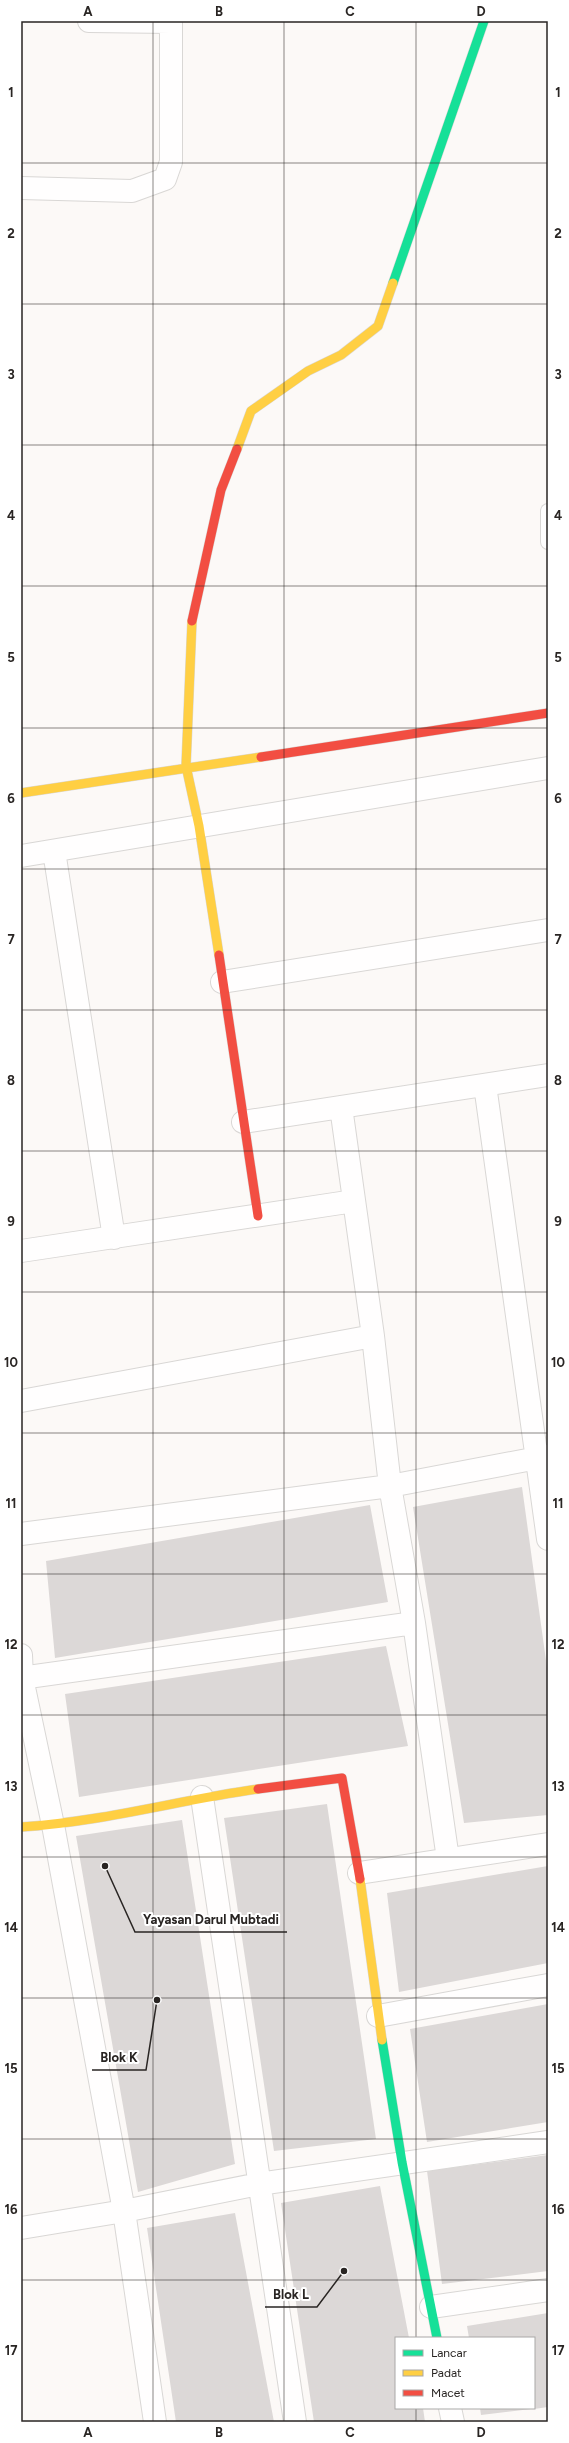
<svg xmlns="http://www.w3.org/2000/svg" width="569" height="2443" viewBox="0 0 569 2443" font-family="Figtree,sans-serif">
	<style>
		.building { fill: #dcd8d7 }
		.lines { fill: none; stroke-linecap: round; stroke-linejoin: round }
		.lane-casing { stroke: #d9d7d5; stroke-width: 16 }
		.street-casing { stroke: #d9d7d5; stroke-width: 24 }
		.fast-casing { stroke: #d9d7d5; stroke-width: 10 }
		.slow-casing { stroke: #d9d7d5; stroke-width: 10 }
		.jam-casing { stroke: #d9d7d5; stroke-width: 10 }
		.lane { stroke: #fffefe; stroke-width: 14 }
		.street { stroke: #fffefe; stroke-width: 22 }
		.fast { stroke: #16e098; stroke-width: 9 }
		.slow { stroke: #ffcf43; stroke-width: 9 }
		.jam { stroke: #f24e42; stroke-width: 9 }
		.grid { fill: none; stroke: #292523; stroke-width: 1; stroke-opacity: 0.55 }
		.leader { fill: none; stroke: #292523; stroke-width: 1.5 }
		.callout-dot { fill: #292523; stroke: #fff; stroke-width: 1.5 }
		.callout-label { font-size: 13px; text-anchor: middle; font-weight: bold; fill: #292523; stroke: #fff; stroke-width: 4; stroke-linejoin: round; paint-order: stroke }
		.neatline { fill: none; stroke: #292523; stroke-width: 1.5 }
		.grid-label { font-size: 13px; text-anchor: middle; font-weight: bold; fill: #292523 }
	</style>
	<rect width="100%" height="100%" fill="#fcf9f7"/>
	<path class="building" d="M522,1487L548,1675V1815L464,1823L413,1507Z
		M370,1505L388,1602L55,1658L46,1561Z
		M386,1646L408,1746L79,1797L65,1694Z
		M327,1804L376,2139L274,2151L224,1818Z
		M182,1820L235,2164L138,2192L76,1836Z
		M548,1866V1963L399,1992L387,1893Z
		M548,2004V2122L427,2142L410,2029Z
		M548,2155V2271L442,2284L427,2171Z
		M380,2186L409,2338H396V2408H423L425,2422H314L281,2203Z
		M235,2213L274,2422H176L147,2228Z
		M548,2313V2407L534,2409V2338H469L467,2326Z
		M480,2408H531V2409L481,2415Z"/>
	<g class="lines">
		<g class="lane-casing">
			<path id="lane" d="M548,511V542"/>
		</g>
		<g class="street-casing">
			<path id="street" d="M89,21L171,22
				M21,188L132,191L165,179L171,162V21
				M54,851L114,1238
				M21,856L548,768
				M222,982L548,930
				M485,1085L548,1539
				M341,1107L373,1336L390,1486L414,1623L448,1859
				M243,1122L548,1075
				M21,1251L354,1201
				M21,1401L373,1336
				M21,1534L390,1486L548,1456
				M21,1655L22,1678L53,1825L124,2211L155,2422
				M21,1678L414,1623
				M202,1797L295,2422
				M359,1873L548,1844
				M378,2016L548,1985
				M21,2228L124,2211L259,2184L548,2142
				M431,2307L548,2290
				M450,2408L453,2422"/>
		</g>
		<g class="fast-casing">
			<path id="fast" d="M393,283L484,21
				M382,2040L402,2162L437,2338"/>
		</g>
		<g class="slow-casing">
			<path id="slow" d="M237,449L251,411L308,371L341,355L378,326L393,283
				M192,621L186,766L199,826L219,955
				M21,793L261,757
				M21,1827C101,1822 179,1800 258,1789
				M360,1879L382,2040"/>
		</g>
		<g class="jam-casing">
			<path id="jam" d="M192,621L221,490L237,449
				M261,757L548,713
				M219,955L258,1216
				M258,1789L342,1778L360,1879"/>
		</g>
		<use href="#lane" class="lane"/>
		<use href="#street" class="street"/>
		<use href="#fast" class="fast"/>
		<use href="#slow" class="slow"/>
		<use href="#jam" class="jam"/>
	</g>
	<path class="grid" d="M153,21V2422M284,21V2422M416,21V2338M21,163H548M21,304H548M21,445H548M21,586H548M21,728H548M21,869H548M21,1010H548M21,1151H548M21,1292H548M21,1433H548M21,1574H548M21,1715H548M21,1857H548M21,1998H548M21,2139H548M21,2280H548M416,2408V2422"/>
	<path class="leader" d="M105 1866L135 1932H287M157 2000L146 2070H92M344 2271L317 2307H265"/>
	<g class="callout-dot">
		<circle cx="105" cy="1866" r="4"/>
		<circle cx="157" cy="2000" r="4"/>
		<circle cx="344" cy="2271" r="4"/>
	</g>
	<g class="callout-label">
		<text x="211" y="1924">Yayasan Darul Mubtadi</text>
		<text x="119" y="2062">Blok K</text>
		<text x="291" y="2299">Blok L</text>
	</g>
	<rect width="569" height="2443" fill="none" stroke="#ffffff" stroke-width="44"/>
	<rect x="395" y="2337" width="140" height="72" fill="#ffffff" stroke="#a9a8a7"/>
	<rect x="403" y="2350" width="20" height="6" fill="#16e098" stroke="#a9a8a7"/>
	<text x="431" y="2357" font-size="12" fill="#292523">Lancar</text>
	<rect x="403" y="2370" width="20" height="6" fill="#ffcf43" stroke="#a9a8a7"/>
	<text x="431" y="2377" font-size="12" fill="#292523">Padat</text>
	<rect x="403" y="2390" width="20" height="6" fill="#f24e42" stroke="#a9a8a7"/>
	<text x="431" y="2397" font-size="12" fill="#292523">Macet</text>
	<rect x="22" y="22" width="525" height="2399" class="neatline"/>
	<g class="grid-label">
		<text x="88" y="16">A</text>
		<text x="219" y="16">B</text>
		<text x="350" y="16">C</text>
		<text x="481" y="16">D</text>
		<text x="11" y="97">1</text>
		<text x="558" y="97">1</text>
		<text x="11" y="238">2</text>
		<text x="558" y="238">2</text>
		<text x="11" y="379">3</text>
		<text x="558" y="379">3</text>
		<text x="11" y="520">4</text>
		<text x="558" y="520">4</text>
		<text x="11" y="662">5</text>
		<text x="558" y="662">5</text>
		<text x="11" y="803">6</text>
		<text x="558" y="803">6</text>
		<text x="11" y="944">7</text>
		<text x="558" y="944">7</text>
		<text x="11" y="1085">8</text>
		<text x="558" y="1085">8</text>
		<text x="11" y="1226">9</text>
		<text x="558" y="1226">9</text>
		<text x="11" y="1367">10</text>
		<text x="558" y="1367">10</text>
		<text x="11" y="1508">11</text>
		<text x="558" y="1508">11</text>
		<text x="11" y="1649">12</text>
		<text x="558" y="1649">12</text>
		<text x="11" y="1791">13</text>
		<text x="558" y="1791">13</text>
		<text x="11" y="1932">14</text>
		<text x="558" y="1932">14</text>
		<text x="11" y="2073">15</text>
		<text x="558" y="2073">15</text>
		<text x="11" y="2214">16</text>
		<text x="558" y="2214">16</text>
		<text x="11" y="2355">17</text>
		<text x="558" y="2355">17</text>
		<text x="88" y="2437">A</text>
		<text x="219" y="2437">B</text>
		<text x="350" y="2437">C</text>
		<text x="481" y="2437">D</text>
	</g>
</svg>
